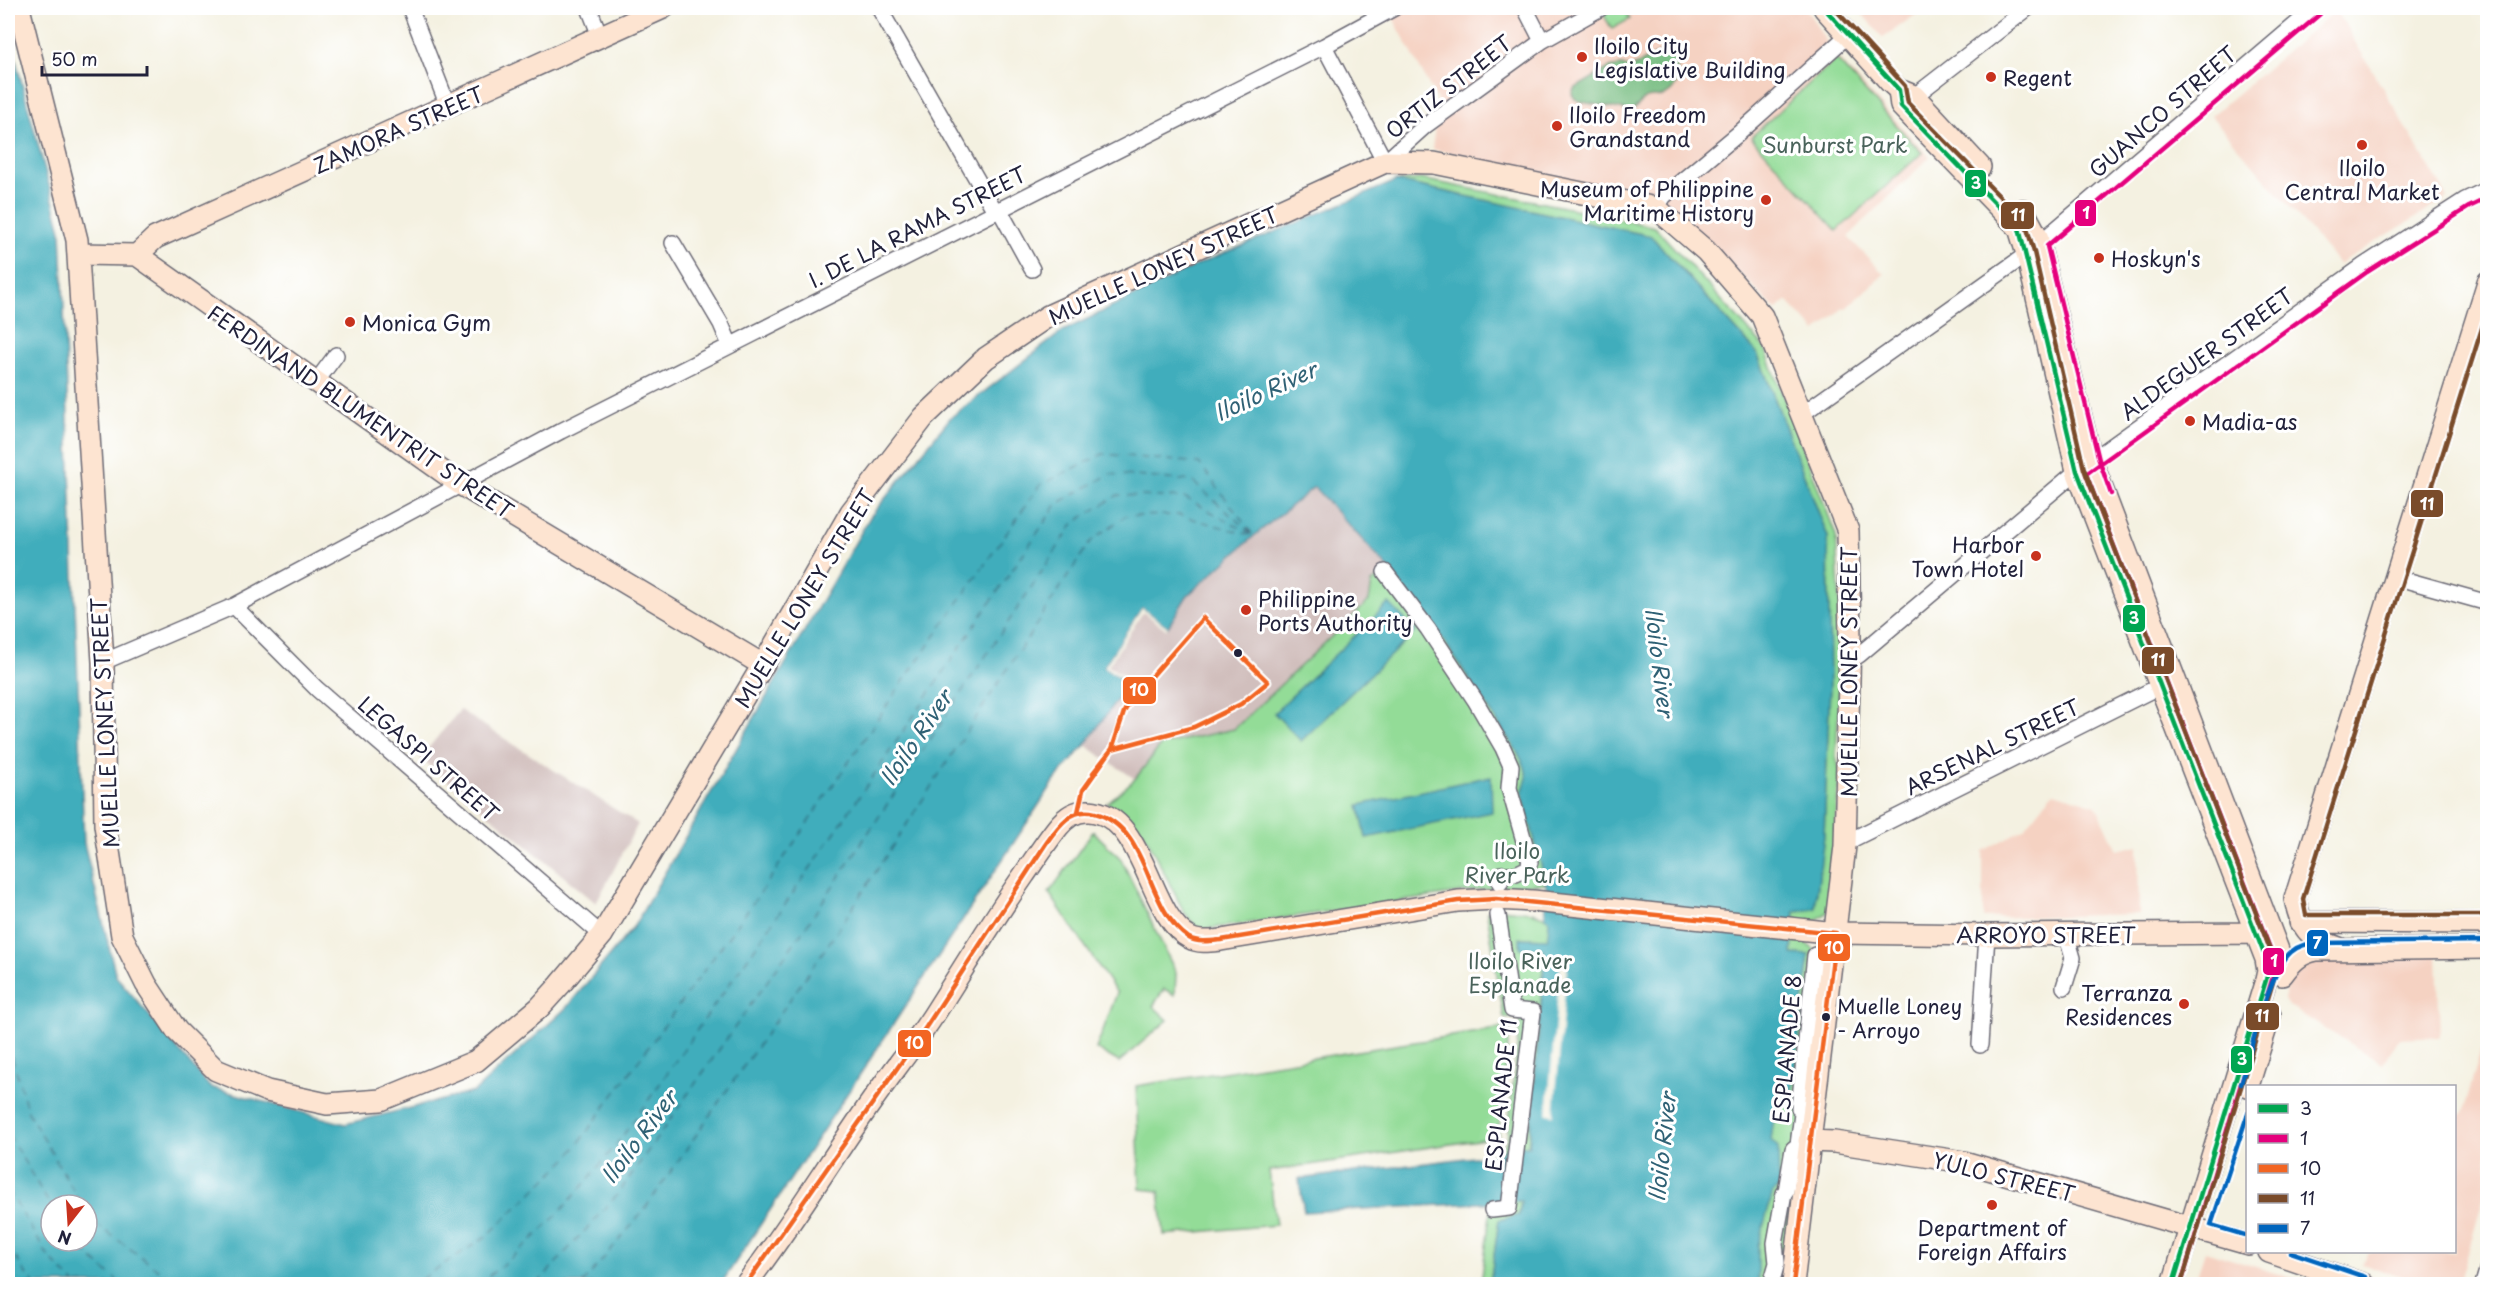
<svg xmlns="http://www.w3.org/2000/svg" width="2495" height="1292" viewBox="0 0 2495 1292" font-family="'Playpen Sans',sans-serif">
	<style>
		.built { fill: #f5d2c2 }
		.industrial { fill: #d1bfbd }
		.green { fill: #93dc97; stroke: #5a7f69; stroke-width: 1.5 }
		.forest { fill: #76bc80; stroke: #4c6f5e; stroke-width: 1.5 }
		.water { fill: #3fadbc; stroke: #30687c; stroke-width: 1.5; fill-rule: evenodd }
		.pier { fill: #f4f1e1 }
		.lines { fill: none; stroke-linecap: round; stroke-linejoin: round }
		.ferry { stroke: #2f6175; stroke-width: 1.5; stroke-dasharray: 8 6; stroke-linecap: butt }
		.street-casing { stroke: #6c6a75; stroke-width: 18 }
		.secondary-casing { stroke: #6c6a75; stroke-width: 24 }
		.street { stroke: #fff; stroke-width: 15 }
		.secondary { stroke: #fde4d1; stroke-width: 21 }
		.bus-1-casing { stroke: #fff; stroke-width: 9 }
		.bus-2-casing { stroke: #fff; stroke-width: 9 }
		.bus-3-casing { stroke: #fff; stroke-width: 9 }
		.bus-4-casing { stroke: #fff; stroke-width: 9 }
		.bus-5-casing { stroke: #fff; stroke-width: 9 }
		.bus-1 { stroke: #00a651; stroke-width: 4.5 }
		.bus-2 { stroke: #e5007d; stroke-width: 4.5 }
		.bus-3 { stroke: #f26522; stroke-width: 4.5 }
		.bus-4 { stroke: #7a4b2a; stroke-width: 4.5 }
		.bus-5 { stroke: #0065bd; stroke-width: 4.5 }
		.poi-dot { fill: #c8321e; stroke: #fff; stroke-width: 2 }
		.bus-dot { fill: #22223b; stroke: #fff; stroke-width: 2 }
		.labels { text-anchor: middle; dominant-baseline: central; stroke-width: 6; stroke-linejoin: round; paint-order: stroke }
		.bus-label { font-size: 20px; fill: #22223b; stroke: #fff; text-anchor: start }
		.poi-label { font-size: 21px; fill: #22223b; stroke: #fff; text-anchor: start }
		.street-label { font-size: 21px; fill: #22223b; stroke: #fff }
		.park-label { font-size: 21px; fill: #4a635b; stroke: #fff }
		.water-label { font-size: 22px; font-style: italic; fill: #2f6175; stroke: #fff }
		.line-badge { stroke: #fff; stroke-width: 2 }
		.badge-label { font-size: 16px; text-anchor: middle; font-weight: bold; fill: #fff }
	</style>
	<rect width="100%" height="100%" fill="#fff"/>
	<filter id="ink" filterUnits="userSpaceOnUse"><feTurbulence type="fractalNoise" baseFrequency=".0167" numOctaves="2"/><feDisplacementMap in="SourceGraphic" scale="12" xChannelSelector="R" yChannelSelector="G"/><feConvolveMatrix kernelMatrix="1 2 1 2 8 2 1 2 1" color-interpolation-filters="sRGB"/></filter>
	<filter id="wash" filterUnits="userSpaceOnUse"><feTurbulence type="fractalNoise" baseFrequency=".008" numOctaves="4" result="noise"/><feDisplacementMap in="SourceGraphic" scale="24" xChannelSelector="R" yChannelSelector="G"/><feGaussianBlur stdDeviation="1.35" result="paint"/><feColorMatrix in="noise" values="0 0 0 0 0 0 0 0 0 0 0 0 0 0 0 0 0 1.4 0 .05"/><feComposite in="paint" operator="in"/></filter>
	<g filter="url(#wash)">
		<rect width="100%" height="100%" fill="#f4f1e1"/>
		<path class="built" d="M1404,8H1806L1833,53L1930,157L1848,237L1884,274L1845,309L1843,308L1816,332L1787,301L1776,310L1671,204L1432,149L1438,102L1391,14Z
			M1857,8H1925L1883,38Z
			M2336,10L2448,198L2339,264L2211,116Z
			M2054,792L2096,805L2117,850L2138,845L2139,914L1983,918V851L2025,828Z
			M2437,953L2440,1037L2399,1039L2383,1064L2288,1006L2284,999L2290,973L2310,958Z
			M2487,1029V1186L2459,1284H2422L2362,1264L2369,1252H2454L2455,1119L2463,1113Z
			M2205,1251L2310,1284H2194Z"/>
		<path class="industrial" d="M1314,487L1389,569L1372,583L1369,601L1234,729L1161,745L1135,779L1085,745L1129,683L1104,667L1142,608L1168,626L1187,596L1254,536Z
			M460,710L638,824L596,903L420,758Z"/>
		<path class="green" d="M1607,8H1623L1630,19L1612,29L1601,11Z
			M1836,59L1922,153L1837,231L1751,137Z
			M1421,179L1579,210L1655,227L1765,348L1836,535L1840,609L1839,700L1836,756L1840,771L1828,912L1811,924L1794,920L1795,911L1815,908L1824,836L1830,683L1828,537L1757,353L1651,236L1396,181Z
			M1389,569L1438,632L1518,753L1525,767L1527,778L1522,793L1546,883L1487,889L1199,930L1184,912L1143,831L1107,803L1135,779L1161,745L1234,729L1369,601L1372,583Z
			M1093,831L1121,859L1176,973L1175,995L1164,989L1153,1006L1168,1020L1119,1062L1096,1049L1117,993L1049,893Z
			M1501,909L1532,912L1549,918L1548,939L1520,938L1544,949C1539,1038 1532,1127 1519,1216L1499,1220L1490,1284H1481L1498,1154L1507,1140L1520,1020L1512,1017L1504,1018L1487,912Z
			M1793,941H1803L1822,956L1786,1284H1746L1776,1106L1791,1101L1809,955L1792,954Z
			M1510,1027L1498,1137L1269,1171L1276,1225L1164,1235L1159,1191L1140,1189L1136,1086Z"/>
		<path class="forest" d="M1668,52C1681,64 1682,88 1664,96C1657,99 1651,95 1645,99C1640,102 1637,108 1631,111L1582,102L1575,99L1572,94L1574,89L1609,68L1619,66L1633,67L1659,53Z"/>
		<path class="water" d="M8,31L61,230L84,843L116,976L210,1087L345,1124L474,1092L566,1008L634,926L870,517L950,418L1063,331L1203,262L1396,181L1651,236L1757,353L1828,537L1830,683L1824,836L1815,909L1795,911L1792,954L1809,955L1791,1102L1776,1106L1771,1140L1778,1146L1779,1188L1773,1192L1758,1245V1284H1490L1499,1220L1519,1215L1521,1201L1304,1212L1299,1179L1498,1154L1511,1145L1529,1146L1543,983L1544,949L1520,948V938L1548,939L1549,919L1545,917L1546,883L1522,793L1527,778L1525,767L1518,753L1438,632L1389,569L1314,487L1254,536L1187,596L1168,627L1142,608L1104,667L1129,683L1085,745L1056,779L721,1284H8ZM51,1205H87V1241H51Z
			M1389,603L1416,631L1301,741L1274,713Z
			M1491,776L1492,812L1366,838L1359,805Z"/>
		<path class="pier" d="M1142,608L1168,627L1166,629L1143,612L1108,666L1131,680L1129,683L1104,667Z
			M1561,957L1568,958L1554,1115L1547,1114Z"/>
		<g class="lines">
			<path class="ferry" d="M8,1043L28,1112L82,1205
				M8,1134L51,1207
				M8,1190L48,1256L75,1284
				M87,1213L91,1220L178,1284
				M72,1241L121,1284
				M8,1245L26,1274L35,1284
				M408,1284L423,1278L488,1235L568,1158L763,889L898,689L1040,485L1103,454L1199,463L1254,536
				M477,1284C577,1215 642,1108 711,1010C830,843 942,673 1057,504L1110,474L1192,481L1250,532
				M537,1284L617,1195L813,916L1074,523L1118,495L1186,498L1253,535
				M582,1284L642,1213L838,930L1090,542L1125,516L1179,515L1250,535"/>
		</g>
	</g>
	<g filter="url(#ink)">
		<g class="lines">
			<g class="street-casing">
				<path id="street" d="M410,8L448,106
					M589,8L600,36
					M879,8L995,211
					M1525,8L1542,41
					M1324,46L1385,162L1425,126L1542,41L1601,8
					M1907,102L2028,8
					M1656,208L1664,196L1738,134L1848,35
					M999,209L1032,269
					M673,243L721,324L730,345
					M316,382L336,355
					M1802,414L2027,254L2315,8
					M1385,572L1428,629L1475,700L1503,748L1511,766L1509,788L1530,862L1528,868L1516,874H1502L1500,883
					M2395,577L2488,603
					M234,606L317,689L602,935
					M1850,661L1859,655L2077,471L2363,266L2465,200L2488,189
					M103,662L234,606L561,431L1324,46L1394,8
					M1845,846L1853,839L2160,686
					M2064,987L2073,958L2066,934
					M1980,1045L1987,935
					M1492,1210L1509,1208L1533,1012L1512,1010L1498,915
					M1771,1284L1777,1263L1775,1243L1784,1193L1786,1191L1793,1149L1798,1145L1802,1114L1799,1108L1815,955
					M2483,1284L2488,1267"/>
			</g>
			<g class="secondary-casing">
				<path id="secondary" d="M19,8L77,240L103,662L105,825L122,936L146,984L177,1031L216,1070L267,1091L327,1104L381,1100L476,1061L539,1008L560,985L602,935L763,665L851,512L924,417L986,358L1048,316L1385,162L1434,163L1656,208L1706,251L1762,316L1848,531L1850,639L1845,846L1793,1284
					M1824,8L1890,82L1899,90L1914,96L1980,167
					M1899,90L1901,106L2019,228L2027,254L2077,471L2266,959L2268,971L2266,980L2173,1284
					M2023,210L2037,236L2092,462L2278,950
					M79,254L137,255L460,484L763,665
					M137,255L155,238L663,8
					M2300,922L2488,923
					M2342,949C2310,938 2302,932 2295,899L2488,282
					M2282,975C2292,961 2300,953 2317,950L2488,948
					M2248,1086L2270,1015
					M1809,1141L1834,1142L1964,1162L2248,1244
					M2269,1252L2363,1284
					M746,1284C791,1226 829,1162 872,1101C892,1072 914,1045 933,1016C963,969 992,921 1024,875C1035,859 1046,842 1058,827C1066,817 1076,810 1089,811C1145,814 1148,916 1190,938C1199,943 1211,941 1221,940L1458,901L1496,899L1533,901L1836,933L1987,935L2256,933"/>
			</g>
			<use href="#street" class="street"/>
			<use href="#secondary" class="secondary"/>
			<g class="bus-1-casing">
				<path id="bus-1" d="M1824,8L1899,90L1901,106L2019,228L2077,471L2266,959L2268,971L2266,980L2173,1284"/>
			</g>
			<g class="bus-2-casing">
				<path id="bus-2" d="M2111,494L2099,460L2047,246L2320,14
					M2181,1284L2275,970L2273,956L2086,474L2367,272L2469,207L2488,198"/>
			</g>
			<g class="bus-3-casing">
				<path id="bus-3" d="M1203,618L1268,682
					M1093,773L1112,749L1124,712L1131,700L1203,618
					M1078,812L1083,790L1112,749L1194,727L1241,704L1268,682
					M746,1284L926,1027L1045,845C1057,828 1071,806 1095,813C1151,829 1144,908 1189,938C1198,943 1211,941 1221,940L1458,901L1496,899L1836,933L1793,1284"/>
			</g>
			<g class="bus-4-casing">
				<path id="bus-4" d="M1834,8L1905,86L1908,103L2015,212L2026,225L2034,252L2084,469L2273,957L2275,971L2273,982L2181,1284
					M2488,309L2303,899L2306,915H2488"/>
			</g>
			<g class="bus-5-casing">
				<path id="bus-5" d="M2241,1084C2250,1053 2269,971 2291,952C2299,945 2307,944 2317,943L2488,941
					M2248,1113L2211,1225L2248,1236
					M2291,1252L2365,1277"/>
			</g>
			<use href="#bus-1" class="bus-1"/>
			<use href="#bus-2" class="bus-2"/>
			<use href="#bus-3" class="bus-3"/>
			<use href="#bus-4" class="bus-4"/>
			<use href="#bus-5" class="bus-5"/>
		</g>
	</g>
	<g class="poi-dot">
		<circle cx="1582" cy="57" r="6"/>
		<circle cx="1991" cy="77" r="6"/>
		<circle cx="1557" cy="126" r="6"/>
		<circle cx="2362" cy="145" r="6"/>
		<circle cx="1766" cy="200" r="6"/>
		<circle cx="2099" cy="258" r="6"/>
		<circle cx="350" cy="322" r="6"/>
		<circle cx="2190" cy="421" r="6"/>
		<circle cx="2036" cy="556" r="6"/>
		<circle cx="1246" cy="610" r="6"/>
		<circle cx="2184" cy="1004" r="6"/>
		<circle cx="1992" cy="1205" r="6"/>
	</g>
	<g class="bus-dot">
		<circle cx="1238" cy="653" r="5"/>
		<circle cx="1826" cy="1017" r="5"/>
	</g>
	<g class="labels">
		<g class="bus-label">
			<text x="1837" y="1006">Muelle Loney<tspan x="1837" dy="24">- Arroyo</tspan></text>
		</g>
		<g class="poi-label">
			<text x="1594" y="45">Iloilo City<tspan x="1594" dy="24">Legislative Building</tspan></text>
			<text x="2003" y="77">Regent</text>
			<text x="1569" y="114">Iloilo Freedom<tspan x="1569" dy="24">Grandstand</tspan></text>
			<text x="2362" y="167" text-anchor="middle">Iloilo<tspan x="2362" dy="24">Central Market</tspan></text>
			<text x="1754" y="188" text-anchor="end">Museum of Philippine<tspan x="1754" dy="24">Maritime History</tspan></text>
			<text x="2111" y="258">Hoskyn's</text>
			<text x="362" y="322">Monica Gym</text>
			<text x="2202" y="421">Madia-as</text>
			<text x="2024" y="544" text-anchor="end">Harbor<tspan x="2024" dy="24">Town Hotel</tspan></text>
			<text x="1258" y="598">Philippine<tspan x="1258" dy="24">Ports Authority</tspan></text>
			<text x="2172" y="992" text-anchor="end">Terranza<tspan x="2172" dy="24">Residences</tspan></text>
			<text x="1992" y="1227" text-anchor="middle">Department of<tspan x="1992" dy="24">Foreign Affairs</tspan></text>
		</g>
		<g class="street-label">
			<text transform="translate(1448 86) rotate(-38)">ORTIZ STREET</text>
			<text transform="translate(2162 111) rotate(-41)">GUANCO STREET</text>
			<text transform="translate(398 129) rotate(-24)">ZAMORA STREET</text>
			<text transform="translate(917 226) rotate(-27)">I. DE LA RAMA STREET</text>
			<text transform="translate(1163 265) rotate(-25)">MUELLE LONEY STREET</text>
			<text transform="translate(2206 353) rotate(-36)">ALDEGUER STREET</text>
			<text transform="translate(361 411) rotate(34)">FERDINAND BLUMENTRIT STREET</text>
			<text transform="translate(804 598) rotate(-59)">MUELLE LONEY STREET</text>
			<text transform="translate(1848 672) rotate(-90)">MUELLE LONEY STREET</text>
			<text transform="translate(104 723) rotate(-93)">MUELLE LONEY STREET</text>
			<text transform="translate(1992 746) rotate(-26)">ARSENAL STREET</text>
			<text transform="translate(429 758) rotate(41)">LEGASPI STREET</text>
			<text x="2046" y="934">ARROYO STREET</text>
			<text transform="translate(1786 1049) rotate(-85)">ESPLANADE 8</text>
			<text transform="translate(1500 1095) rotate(-84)">ESPLANADE 11</text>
			<text transform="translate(2004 1176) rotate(14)">YULO STREET</text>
		</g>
		<g class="park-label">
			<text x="1835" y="144">Sunburst Park</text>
			<text x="1517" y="850">Iloilo<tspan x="1517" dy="24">River Park</tspan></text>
			<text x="1520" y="960">Iloilo River<tspan x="1520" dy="24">Esplanade</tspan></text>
		</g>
		<g class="water-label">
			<text transform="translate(1265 390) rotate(-25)">Iloilo River</text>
			<text transform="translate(1661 662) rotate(83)">Iloilo River</text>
			<text transform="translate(915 737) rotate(-56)">Iloilo River</text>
			<text transform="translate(638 1136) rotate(-53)">Iloilo River</text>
			<text transform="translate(1661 1147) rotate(-84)">Iloilo River</text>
		</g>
	</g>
	<g class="line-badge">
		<rect x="1964" y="169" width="23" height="29" rx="6" fill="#00a651"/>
		<rect x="2074" y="199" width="23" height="28" rx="6" fill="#e5007d"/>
		<rect x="2000" y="201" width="35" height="29" rx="6" fill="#7a4b2a"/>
		<rect x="2410" y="489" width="34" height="29" rx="6" fill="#7a4b2a"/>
		<rect x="2122" y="604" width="24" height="29" rx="6" fill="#00a651"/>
		<rect x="2141" y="646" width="34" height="29" rx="6" fill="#7a4b2a"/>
		<rect x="1122" y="676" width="35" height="29" rx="6" fill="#f26522"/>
		<rect x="2306" y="929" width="23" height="28" rx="6" fill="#0065bd"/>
		<rect x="1817" y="933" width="34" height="29" rx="6" fill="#f26522"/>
		<rect x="2262" y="947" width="23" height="29" rx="6" fill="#e5007d"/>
		<rect x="2245" y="1002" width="35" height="29" rx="6" fill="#7a4b2a"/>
		<rect x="897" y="1029" width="35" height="29" rx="6" fill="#f26522"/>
		<rect x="2230" y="1045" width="23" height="29" rx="6" fill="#00a651"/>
	</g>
	<g class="badge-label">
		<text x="1976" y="189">3</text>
		<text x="2086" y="219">1</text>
		<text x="2018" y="221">11</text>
		<text x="2427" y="510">11</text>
		<text x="2134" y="624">3</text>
		<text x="2158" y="666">11</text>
		<text x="1139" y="696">10</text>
		<text x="2317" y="949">7</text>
		<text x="1834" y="954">10</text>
		<text x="2274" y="967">1</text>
		<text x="2262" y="1022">11</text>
		<text x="914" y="1049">10</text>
		<text x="2242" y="1065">3</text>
	</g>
	<rect width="2495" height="1292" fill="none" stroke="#fff" stroke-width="30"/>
	<rect x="2246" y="1085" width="210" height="168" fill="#ffffff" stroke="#a7a7b1" stroke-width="1.5"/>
	<rect x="2258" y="1104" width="30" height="9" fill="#00a651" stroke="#a7a7b1" stroke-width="1.5"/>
	<text x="2300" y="1115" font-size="18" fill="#22223b">3</text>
	<rect x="2258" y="1134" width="30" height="9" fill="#e5007d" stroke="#a7a7b1" stroke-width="1.5"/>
	<text x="2300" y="1145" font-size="18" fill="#22223b">1</text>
	<rect x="2258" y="1164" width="30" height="9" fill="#f26522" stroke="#a7a7b1" stroke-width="1.5"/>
	<text x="2300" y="1175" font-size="18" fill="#22223b">10</text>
	<rect x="2258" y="1194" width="30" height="9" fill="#7a4b2a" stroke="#a7a7b1" stroke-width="1.5"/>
	<text x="2300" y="1205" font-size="18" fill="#22223b">11</text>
	<rect x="2258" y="1224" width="30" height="9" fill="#0065bd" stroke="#a7a7b1" stroke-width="1.5"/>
	<text x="2300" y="1235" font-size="18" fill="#22223b">7</text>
	<g transform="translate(69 1223) rotate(197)"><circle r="28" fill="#ffffff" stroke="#a7a7b1" stroke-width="1.5"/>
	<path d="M0-4.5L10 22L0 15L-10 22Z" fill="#c8321e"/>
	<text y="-9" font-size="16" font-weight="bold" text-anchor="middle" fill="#22223b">N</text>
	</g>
	<path d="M42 66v9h105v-9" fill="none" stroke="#22223b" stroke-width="3"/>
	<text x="51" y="66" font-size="18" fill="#22223b" stroke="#ffffff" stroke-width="4.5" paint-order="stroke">50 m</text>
</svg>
